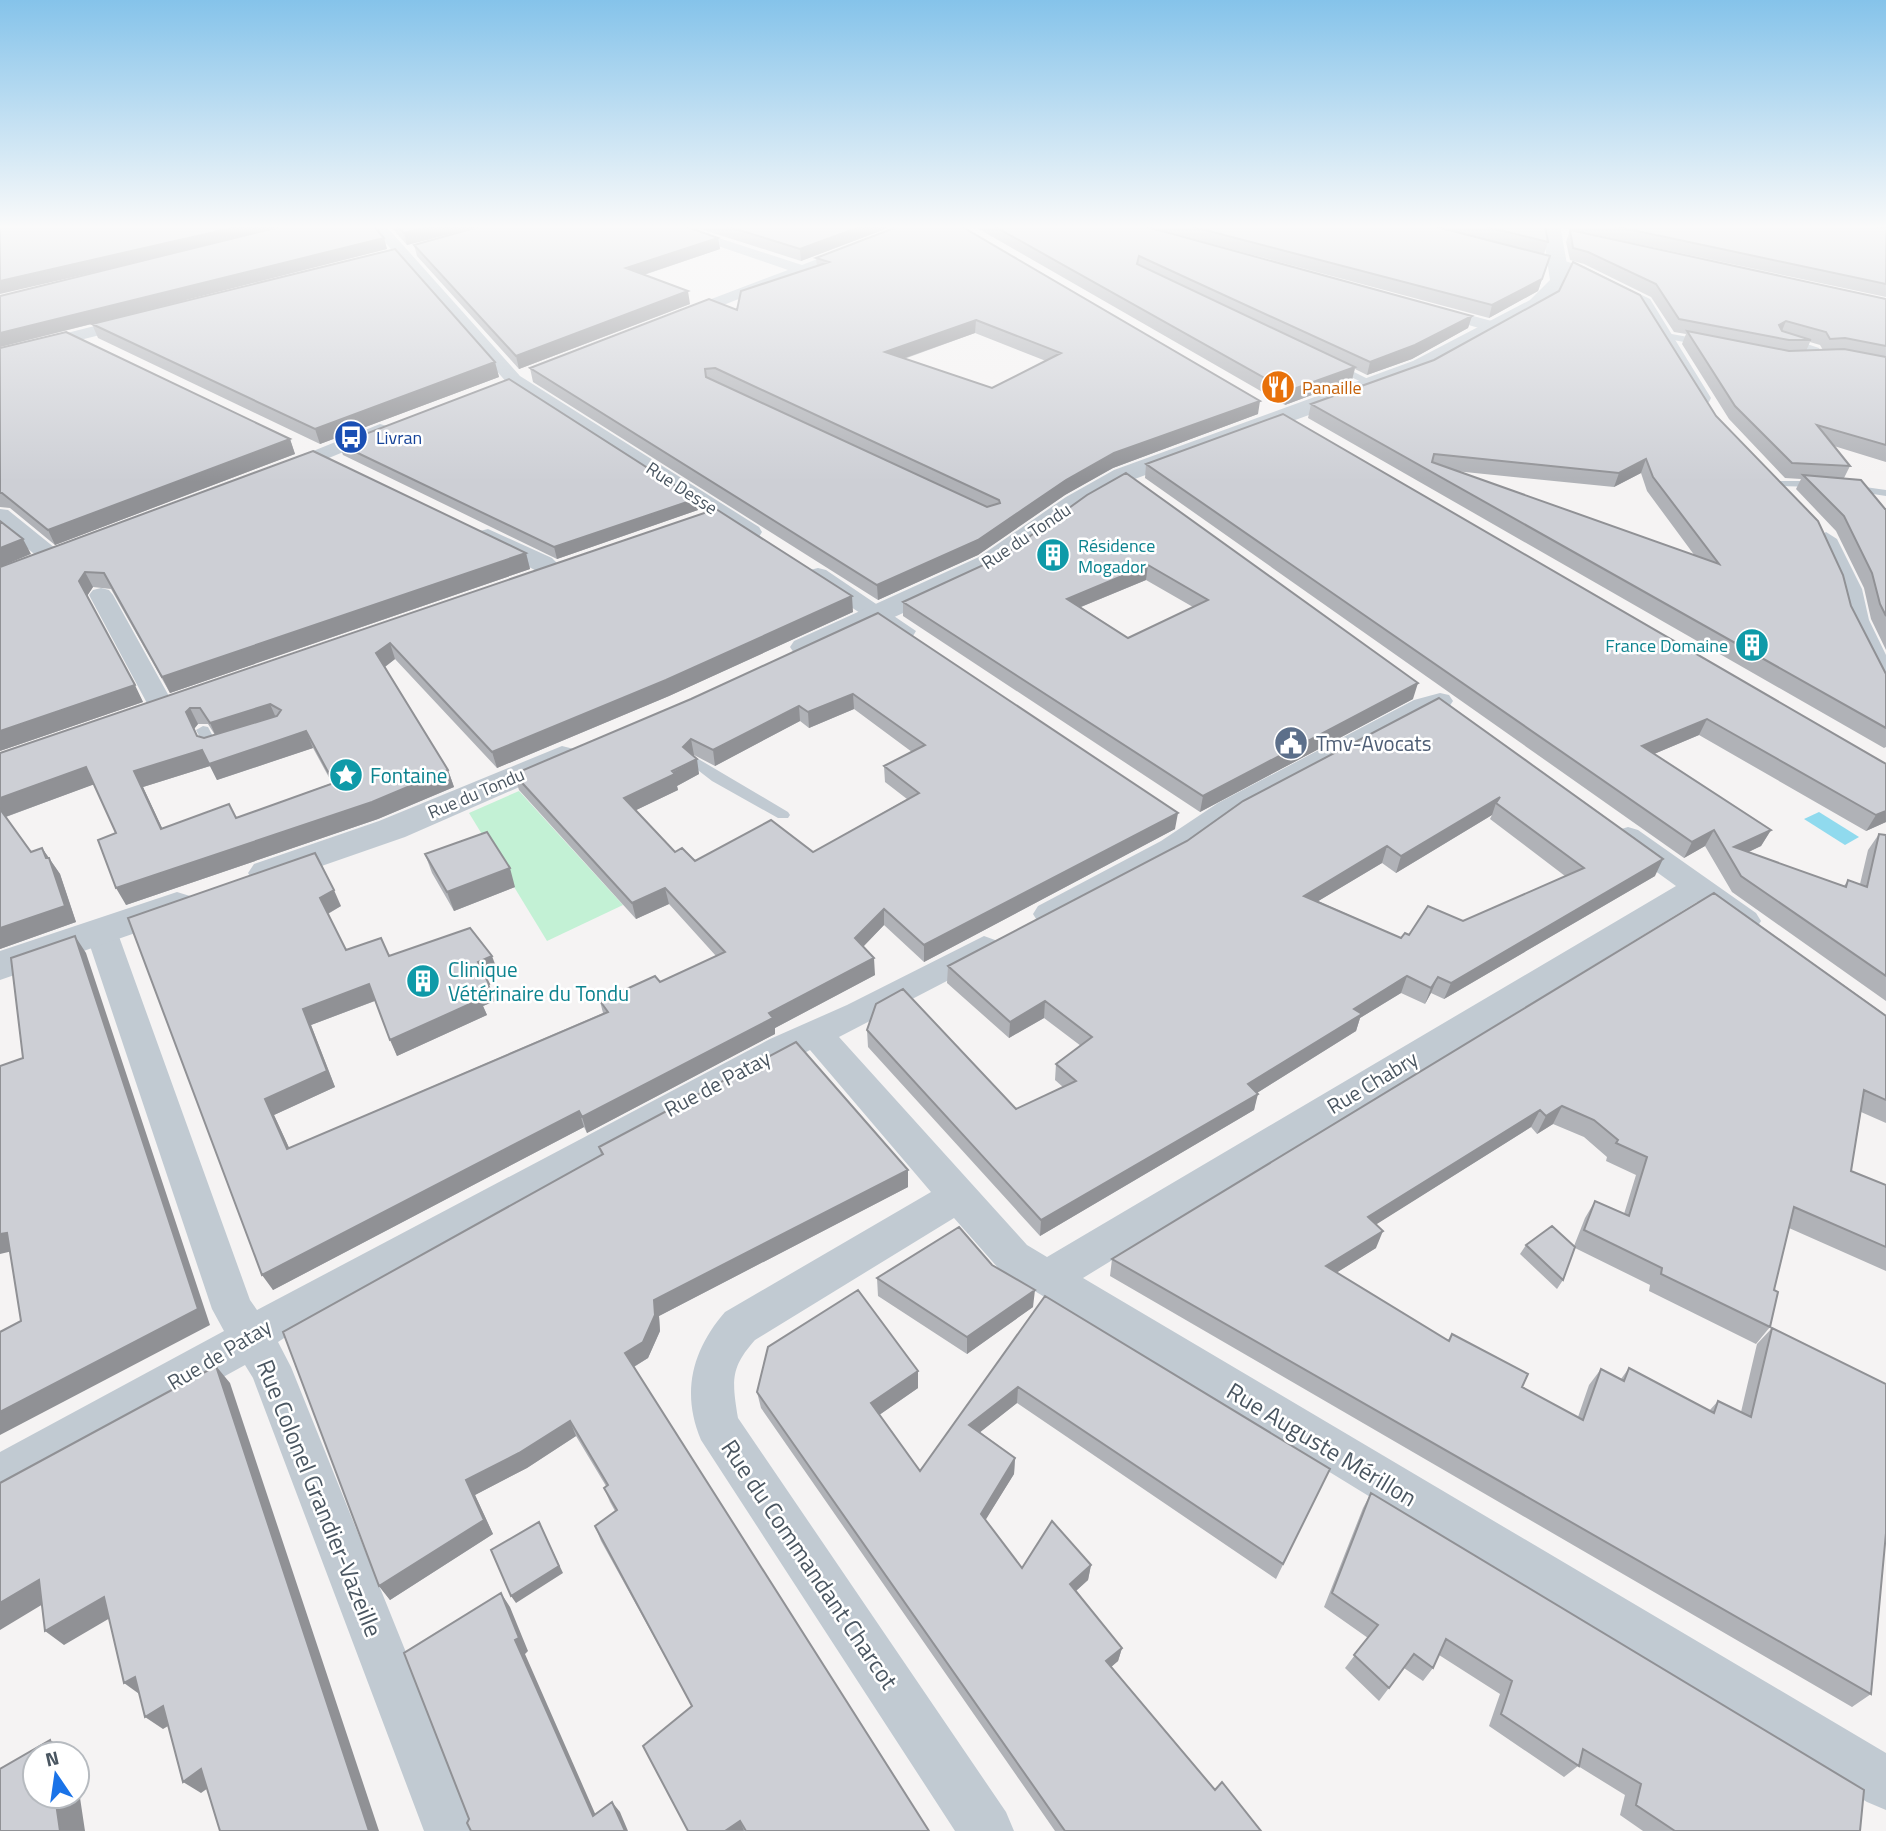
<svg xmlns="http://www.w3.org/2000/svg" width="1886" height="1831" viewBox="0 0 1886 1831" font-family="'Titillium Web',sans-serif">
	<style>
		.green { fill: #c3f1d5 }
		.water { fill: #90daee }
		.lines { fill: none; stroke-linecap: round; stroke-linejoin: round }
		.service { fill: #c1cad2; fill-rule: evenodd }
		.minor { fill: #c1cad2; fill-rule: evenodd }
		.tertiary { fill: #c1cad2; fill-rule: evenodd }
		.wall { fill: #b0b2b7; fill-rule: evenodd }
		.shaded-wall { fill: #909195 }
		.building { fill: #cdcfd5; stroke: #909195; stroke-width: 2; fill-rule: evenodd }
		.labels { text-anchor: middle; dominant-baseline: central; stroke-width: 5; stroke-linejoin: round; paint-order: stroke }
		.far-food-label { font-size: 18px; fill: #c56008; stroke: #fff; text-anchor: start }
		.far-transit-label { font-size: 18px; fill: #164399; stroke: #fff; text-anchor: start }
		.far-street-label { font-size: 18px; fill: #4a5661; stroke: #fff }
		.far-culture-label { font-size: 18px; fill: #0d838f; stroke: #fff; text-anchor: start }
		.service-label { font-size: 21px; fill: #4e5e75; stroke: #fff; text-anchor: start }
		.culture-label { font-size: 21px; fill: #0d838f; stroke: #fff; text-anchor: start }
		.street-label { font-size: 21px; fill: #4a5661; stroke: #fff }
		.near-street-label { font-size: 24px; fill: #4a5661; stroke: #fff }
	</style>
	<rect width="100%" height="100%" fill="#f5f3f3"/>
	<path class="green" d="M519,791L623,905L547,941L469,813Z"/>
	<path class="water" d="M1819,812L1859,837L1845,845L1804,819Z"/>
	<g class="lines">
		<path class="service" d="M1666,333L1705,340L1709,343L1705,346L1663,338V334Z
			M1789,338L1819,348L1823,356L1816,358L1812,352L1786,343V339Z
			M1332,364H1338L1378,384L1370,386L1332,368Z
			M1771,481H1818L1823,484L1818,487L1775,486L1770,483Z
			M1851,485L1886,490V496L1847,490L1846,488Z
			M203,726L208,727L216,742H226L228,745L226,748L207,751L196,730Z
			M695,757L788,812L790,815L788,818H778L712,781L690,764L688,761Z"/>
		<path class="minor" d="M370,225H385L520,376L759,527L762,532L759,537H743L508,384Z
			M657,225H679L802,265L904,225H925L678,323L670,318L672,314L788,270Z
			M1527,251L1583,266L1650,299L1711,398L1709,402H1695L1638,305L1573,272L1522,259V253Z
			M1429,304L1499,323L1501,327L1493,332L1423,312L1421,309Z
			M134,316L140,317V325L0,360V350Z
			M380,424L387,426L390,430L387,434L290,474H276L273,470L276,466Z
			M0,509L8,510L60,552L63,557L60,562H44L0,526Z
			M488,529L552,558L565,571L562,576H546L480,541L477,536L480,531Z
			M1826,532L1837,539L1862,589L1869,620L1886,655V690L1877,687L1873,682L1845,620L1838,589L1815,539Z
			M818,568L826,570L916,631L913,636H895L810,580L806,575L810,570Z
			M101,588L109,590L113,595L175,707L171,713H153L149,707L89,595L93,590Z
			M1440,693L1449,695L1453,701L1449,707L1432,712L1238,815L1183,855L1060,922L1049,925L1038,922L1033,914L1038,906L1161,841L1218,803L1414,700Z
			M1628,827L1638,830L1756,913L1761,921L1756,929C1733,936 1715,915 1697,902L1083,1278L1886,1753V1810L1867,1802L999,1269L954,1218L755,1340C730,1368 732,1381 738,1418L1006,1812L1014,1831H955L701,1440C681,1393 692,1350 725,1312L931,1192L810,1050L310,1321L278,1342L291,1367L478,1831H424L253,1378L245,1365L0,1500V1452L224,1331L212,1309L85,931L90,923L101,920L112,923L117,931L250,1300L257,1310L770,1039L847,1005L984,936L995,940L1000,948L995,956L839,1037L1027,1245L1047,1257L1676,886L1618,844L1613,837L1618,830Z"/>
		<path class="tertiary" d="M1542,225H1560L1570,281L1544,308L1429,371L1132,480L1084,507L999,569L816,653L805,656L794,653L790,647L794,641L979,557L1066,497L1114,470L1413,361L1530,300L1550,280Z
			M562,746L574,749L579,756L574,763L405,837L267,885L254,882L248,873L254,864L379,821Z
			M177,892L190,896L196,905L190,914L0,980V951Z"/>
	</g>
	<path class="wall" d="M0,225L384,238L387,249L185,300L495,362L499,377L320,444L98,338L92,324L0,347V296L98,272Z
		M389,225H485L407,245Z
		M688,225H896L801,261Z
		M972,225H1140L1472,316L1468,328L1412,359L1367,375L1355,369L1352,380L1285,405Z
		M1141,225H1545L1548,242L1544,254L1440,228L1550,256L1538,291L1489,318Z
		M1562,225H1865L1886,228V297L1563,228Z
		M1570,230L1886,299V462L1834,446L1850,466L1844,478L1886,509V650L1871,619L1864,588L1836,531L1796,489L1801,479L1785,478L1729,419L1682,344L1686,334L1674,332L1651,297L1584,264L1570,260L1566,242ZM1810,342L1820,345L1823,350L1806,351Z
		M718,238L720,249L644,275L690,304L519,369L417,256L414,245Z
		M816,258L1258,414L1113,468L1065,495L978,555L878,600L533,382L530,368L737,310L817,266ZM975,333L1046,361L992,388L904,359Z
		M0,348L290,439L295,454L55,545L10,508L0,507Z
		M1311,404L1716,416L1851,606L1886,674V747L1884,748L1308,418ZM1455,471L1614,487L1641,473L1647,491L1695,556Z
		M339,444L698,510L557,559L343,455Z
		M1146,464L1886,764V822L1866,831L1699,735L1654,754L1771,830L1761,846L1748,852L1844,886L1848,880L1860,884L1868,850L1879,834L1886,835V1001L1732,892L1705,846L1684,858L1145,478Z
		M1087,495L1413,699L1200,812L903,616V602L1001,557ZM1146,580L1193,607L1128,638L1081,607Z
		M716,509L853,612L669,696L497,768L395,659L385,667L448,770L454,787L378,819L126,905L116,833L94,784L6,817L31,852L42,848L49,858L60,874L76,922L0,949V753ZM198,724H208L215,735L204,738L197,736L194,729ZM313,748L332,783L236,818L162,828L143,787L210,766L217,780Z
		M526,553L530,569L170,693L111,589L93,587L87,596L143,702L0,751V567Z
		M878,613L1175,829L924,962L884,925L863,947L875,975L775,1028V1034L587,1133L584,1127L273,1290L128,918L341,906L328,914L346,950L498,972L486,977L495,1001L483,1006L487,1015L397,1056L375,1001L311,1025L335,1087L274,1115L289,1148L603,1013L600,1001L660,982L716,956L669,904L636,919L519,790L514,774L691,699ZM854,709L912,752L884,766L885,782L907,799L813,852L695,861L675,852L636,810L678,790L677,786L699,774L694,755L715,766L800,721L809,728Z
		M1439,698L1655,876L1444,999L1431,993L1425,1004L1401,993L1360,1018L1356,1031L1257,1093L1254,1110L1040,1236L868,1047L867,1030L1016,1109L1063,1087L1055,1080L1056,1064L1081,1046L1044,1018L1009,1038L947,983L948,966L1187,841ZM1492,815L1490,819L1565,876L1463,921L1401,938L1318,901L1382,863L1396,873Z
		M425,854L515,887L454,911L432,873Z
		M1714,893L1886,1015V1123L1861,1112L1851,1171L1886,1185V1271L1789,1228L1774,1290L1770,1327L1756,1344L1649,1291L1650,1285L1575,1248L1563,1280L1557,1289L1520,1254L1526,1245L1574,1246L1585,1218L1595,1201L1624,1214L1636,1175L1606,1161L1607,1157L1584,1137L1553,1124L1537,1134L1531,1127L1376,1224V1248L1336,1273L1522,1387L1578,1417L1589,1385L1601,1369L1621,1379L1629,1368L1709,1411L1718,1401L1741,1412L1757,1344L1772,1328L1871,1694L1852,1707L1110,1276L1112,1259Z
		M599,1147L908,1187L659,1316L660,1331L648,1358L634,1367L929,1831H688L692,1706L601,1541L595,1526L615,1511L610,1502L604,1488L606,1486L576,1436L527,1468L475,1495L493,1534L390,1600L379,1586L601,1155Z
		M992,1265L1033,1307L967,1354L878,1296L877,1278Z
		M1045,1296L1330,1469L1276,1579L1017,1403L980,1432L1015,1458L1014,1474L985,1520L1022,1568L1091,1565L1088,1580L1076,1591L1122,1648L1118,1661L1111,1667L1215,1790L1261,1831H1055L761,1408L757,1392L918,1371V1388L879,1415L920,1471Z
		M1371,1493L1860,1831H1643L1620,1815L1625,1795L1578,1766L1564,1777L1489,1726L1500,1694L1439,1655L1433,1668L1423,1681L1404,1668L1379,1701L1345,1668L1368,1638L1324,1607L1363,1508Z"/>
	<path class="shaded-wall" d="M245,225H299L0,294V281Z
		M436,225H485L407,245L404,233Z
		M865,225H896L801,261L800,249Z
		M384,238L387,249L0,347V333Z
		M718,238L720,249L628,280L626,268Z
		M1550,256L1538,291L1489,318L1492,305Z
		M688,291L690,304L519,369L516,356Z
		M1472,316L1468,328L1412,359L1367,375L1370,362Z
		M976,320L975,333L885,365V352Z
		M1786,321L1781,333L1773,338L1779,325Z
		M495,362L499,377L320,444L315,429Z
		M1355,367L1352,380L1285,405L1288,391Z
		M1260,401L1258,414L1113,468L1065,495L978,555L878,600L877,585L1114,453Z
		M290,439L295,454L55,545L48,530Z
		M1646,459L1641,473L1614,487L1619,473Z
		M696,499L698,510L557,559L554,547Z
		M23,539L31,554L0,567V548Z
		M526,553L530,569L170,693L162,677Z
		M1148,565L1146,580L1066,613L1067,599Z
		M85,572L93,587L87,596L79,581Z
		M852,596L853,612L669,696L497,768L492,752Z
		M390,643L395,659L382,669L376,653Z
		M1418,683L1413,699L1200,812L1203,796Z
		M135,685L143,702L0,751V731Z
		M853,694L854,709L809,728L808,712Z
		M270,704L277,720L217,739L210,723Z
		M799,706L800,721L715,766L713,750Z
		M190,708L198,724L194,729L186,712Z
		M1707,719L1699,735L1635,762L1642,746Z
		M306,731L313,748L217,780L209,764Z
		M691,739L694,755L686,762L683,747Z
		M202,750L210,766L143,787L170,845L161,829L134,771Z
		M697,759L699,774L677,786L678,790L628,814L624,798Z
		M86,767L95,784L5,817L0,810V798Z
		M448,770L454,787L378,819L126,905L116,888Z
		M1500,797L1496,803L1492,815L1396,873L1401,856Z
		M1886,811V822L1866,831L1876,815Z
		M1178,813L1175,829L924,962V945Z
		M1714,830L1705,846L1684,858L1692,842Z
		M1771,830L1761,846L1732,860L1734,847Z
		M1387,846L1382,863L1300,912L1304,896Z
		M42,848L60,874L76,922L0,949V928L46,858Z
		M1663,859L1655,876L1444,999L1451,983Z
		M510,868L515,887L454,911L447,892Z
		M665,888L669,904L636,919L632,903Z
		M334,890L341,906L327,914L320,898Z
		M884,909V925L856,954L855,938Z
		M75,936L86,953L210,1325L0,1435V1412L198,1309Z
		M492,956L498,972L484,978L478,962Z
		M874,958L875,975L775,1028V1034L587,1133L582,1117L769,1013Z
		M1407,976L1401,993L1360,1018L1356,1031L1244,1101L1248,1084L1354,1009Z
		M1438,977L1431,993L1425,1004L1431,988Z
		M369,984L377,1000L311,1025L335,1087L274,1115L297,1165L287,1149L265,1099L303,1009Z
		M489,984L495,1001L483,1006L487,1015L397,1056L390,1040L476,990Z
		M1045,1001L1044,1018L1009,1038L1010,1022Z
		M1258,1094L1254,1110L1040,1236L1041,1220Z
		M1562,1106L1553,1124L1537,1134L1546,1116Z
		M1540,1110L1531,1127L1361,1234L1368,1217Z
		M579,1111L584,1127L273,1290L262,1275Z
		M908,1170V1187L659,1316L660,1331L648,1358L630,1369L625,1353L654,1300Z
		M1383,1231L1376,1248L1320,1283L1326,1266Z
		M7,1233L21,1249L0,1254V1234Z
		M1035,1290L1033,1307L967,1354V1337Z
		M216,1366L230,1383L379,1831H369Z
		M918,1371V1388L872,1420L871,1403Z
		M1018,1387L1017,1403L969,1441V1425Z
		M570,1421L576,1436L527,1468L475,1495L493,1534L390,1600L379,1586L466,1480Z
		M1015,1458L1014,1474L980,1529L981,1514Z
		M539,1522L563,1573L516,1603L511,1596Z
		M1091,1565L1088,1580L1068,1598L1070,1584Z
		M39,1580L58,1595L0,1630V1603Z
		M501,1593L510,1607L528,1651L525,1654L601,1827L593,1816L515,1640Z
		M104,1597L122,1611L64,1645L45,1631Z
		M1122,1648L1118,1661L1103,1674L1106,1661Z
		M135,1677L142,1696L124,1683Z
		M163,1706L180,1719L163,1729L145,1717Z
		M50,1740L74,1754H52Z
		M77,1756L82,1789L79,1791L85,1831H60L55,1796H77Z
		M201,1769L218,1781L201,1793L183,1782Z
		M612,1802L620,1812L628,1831H625Z
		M740,1821L744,1831H725Z"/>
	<path class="building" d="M0,225H245L0,281Z
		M287,225H373L384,238L0,333V296Z
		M396,225H436L404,233Z
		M485,225H682L718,238L626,268L688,291L516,356L414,245Z
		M723,225H865L800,249Z
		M902,225H959L1260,401L1114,453L1066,480L978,540L877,585L530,368L709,299L737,310L741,291L829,262L816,258ZM976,320L1061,353L992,388L885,352ZM715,368L999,500L1000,503L987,507L706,377L705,369Z
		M992,225H1140L1472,316L1415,345L1370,362L1139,256L1137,264L1355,367L1288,391Z
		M1186,225H1429L1550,256L1542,279L1492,305Z
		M1479,225H1545L1548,242Z
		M1609,225H1865L1886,228V284Z
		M1570,230L1886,299V346L1845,338L1830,339L1826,332L1786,321L1779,325L1782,331L1811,340H1789L1679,319L1656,284L1588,252L1573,248Z
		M395,249L495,362L315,429L92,324Z
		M1573,262L1640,295L1716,416L1818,521L1843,575L1851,606L1886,674V728L1311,404L1434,360L1559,291ZM1434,454L1619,473L1646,459L1653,477L1719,564L1432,462Z
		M1687,331L1789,351L1844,349L1886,357V445L1817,425L1850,466L1792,463L1735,406Z
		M66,332L290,439L48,530L2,493H0V348Z
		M509,379L696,499L554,547L339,444Z
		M1283,414L1886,764V811L1876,815L1707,719L1642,746L1771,830L1734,847L1846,887L1848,880L1867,887L1879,834L1886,835V976L1741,876L1714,830L1692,842L1146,464Z
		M313,451L526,553L162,677L104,573L85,572L79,581L135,685L0,731V567Z
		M1126,473L1418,683L1203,796L903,602L1001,557L1087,495ZM1148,565L1208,600L1128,638L1067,599Z
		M1803,475L1861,480L1885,509H1886V616L1880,604L1872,573L1844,516Z
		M716,509L852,596L666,680L492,752L390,643L376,653L448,770L372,802L116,888L98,840L116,833L86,767L0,798V753ZM270,704L281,710L277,716L204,738L197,736L186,712L190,708H200L210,723ZM306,731L334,783L236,818L229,804L161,829L134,771L202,750L209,764Z
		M0,521L23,539L0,548Z
		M878,613L1178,813L924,945L884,909L855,938L874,958L769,1013L773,1018L582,1117L579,1111L262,1275L128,918L315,853L334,890L320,898L346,950L381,938L389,956L470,928L492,956L478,962L489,984L476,990L481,999L390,1040L369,984L303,1009L327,1071L265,1099L287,1149L608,1012L600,1001L655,976L660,982L725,952L665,888L632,903L514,774L691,699ZM853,694L925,745L884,766L919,793L813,852L771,820L695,861L682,848L675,852L624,798L675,774L672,771L697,759L683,747L691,739L713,750L799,706L808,712Z
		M1439,698L1663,859L1451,983L1438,977L1431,988L1407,976L1354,1009L1362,1014L1248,1084L1258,1094L1041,1220L867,1030L876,1004L903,989L1016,1109L1076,1081L1056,1064L1092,1037L1045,1001L1010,1022L948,966L1187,841L1243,801ZM1500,797L1496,803L1584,868L1463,921L1428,906L1409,935L1405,933L1401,938L1304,896L1387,846L1401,856Z
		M0,809L31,852L42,848L46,858H49L65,906L0,928Z
		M487,832L510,868L447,892L425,854Z
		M1714,893L1886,1016V1100L1864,1090L1851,1171L1886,1185V1247L1794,1207L1774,1290L1778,1292L1770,1327L1661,1274L1662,1268L1584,1230L1595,1201L1629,1216L1647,1157L1616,1143L1618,1140L1594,1120L1562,1106L1546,1116L1540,1110L1368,1217L1383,1231L1326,1266L1449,1341L1452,1334L1528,1374L1522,1387L1583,1420L1601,1369L1624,1381L1629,1368L1714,1413L1718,1401L1751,1417L1772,1328L1886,1384V1533L1871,1694L1112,1259Z
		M75,936L198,1309L0,1412V1332L21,1321L7,1233L0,1234V1066L23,1058L11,958Z
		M796,1042L908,1170L654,1300L655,1315L643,1342L625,1353L929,1831H746L740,1821L725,1831H688L643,1746L692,1706L595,1526L617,1510L604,1488L608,1485L570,1421L519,1453L466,1480L484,1520L379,1586L283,1332L603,1154L599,1147Z
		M1552,1226L1575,1247L1563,1280L1526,1245Z
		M959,1227L992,1265L1035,1290L967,1337L877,1278Z
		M858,1290L918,1371L871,1403L920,1471L1045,1296L1330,1469L1283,1564L1018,1387L969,1425L1015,1458L981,1514L1022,1568L1052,1521L1091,1565L1070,1584L1122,1648L1106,1661L1215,1790L1222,1782L1261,1831H1065L757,1392L768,1347Z
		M216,1366L369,1831H220L201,1769L183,1782L163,1706L145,1717L135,1677L124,1683L104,1597L45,1631L39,1580L0,1603V1483Z
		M1371,1493L1864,1790L1860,1831H1675L1636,1805L1641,1784L1583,1749L1579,1766L1501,1714L1512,1681L1446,1639L1433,1668L1414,1654L1389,1688L1354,1655L1378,1625L1332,1593Z
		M539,1522L559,1566L511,1596L491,1550Z
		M501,1593L519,1638L515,1640L593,1816L612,1802L625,1831H471L467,1823L469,1819L404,1653Z
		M50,1740L52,1754H35V1796H55L60,1831H0V1769Z"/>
	<linearGradient id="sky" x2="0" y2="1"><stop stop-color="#85c3ea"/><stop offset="0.47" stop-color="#fafafa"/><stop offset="1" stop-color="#fafafa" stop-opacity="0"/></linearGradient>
	<rect width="1886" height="482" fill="url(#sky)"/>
	<defs>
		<g id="restaurant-disc" transform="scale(1.75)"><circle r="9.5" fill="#e8710a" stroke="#fff"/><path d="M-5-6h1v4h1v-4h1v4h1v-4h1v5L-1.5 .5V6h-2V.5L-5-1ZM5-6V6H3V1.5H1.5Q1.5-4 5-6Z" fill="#fff"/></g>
		<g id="bus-disc" transform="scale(1.75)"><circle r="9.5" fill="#1a4fb4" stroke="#fff"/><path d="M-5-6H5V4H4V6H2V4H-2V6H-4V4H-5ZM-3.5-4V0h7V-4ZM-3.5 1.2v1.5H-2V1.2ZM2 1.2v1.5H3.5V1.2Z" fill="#fff"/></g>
		<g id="building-disc" transform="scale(1.75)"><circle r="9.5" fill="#0f9aa8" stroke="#fff"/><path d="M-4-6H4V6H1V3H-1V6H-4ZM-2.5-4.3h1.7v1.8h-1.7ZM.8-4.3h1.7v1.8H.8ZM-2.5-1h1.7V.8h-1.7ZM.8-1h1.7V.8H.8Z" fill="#fff"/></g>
		<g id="civic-disc" transform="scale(1.75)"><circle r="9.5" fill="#5c6f8a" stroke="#fff"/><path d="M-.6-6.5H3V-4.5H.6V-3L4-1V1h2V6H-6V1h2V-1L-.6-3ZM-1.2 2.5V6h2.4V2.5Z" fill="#fff"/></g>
		<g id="sight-disc" transform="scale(1.75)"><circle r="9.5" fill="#0f9aa8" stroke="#fff"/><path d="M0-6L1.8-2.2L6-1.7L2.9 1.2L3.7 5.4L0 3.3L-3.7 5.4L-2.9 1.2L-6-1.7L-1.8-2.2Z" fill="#fff"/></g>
	</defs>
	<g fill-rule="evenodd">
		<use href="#restaurant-disc" x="1278" y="387"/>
		<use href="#bus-disc" x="351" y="437"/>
		<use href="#building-disc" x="1053" y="555"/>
		<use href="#building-disc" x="1752" y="645"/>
		<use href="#civic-disc" x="1291" y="743"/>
		<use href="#sight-disc" x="346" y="775"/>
		<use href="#building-disc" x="423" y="981"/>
	</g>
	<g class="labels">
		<g class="far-food-label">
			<text x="1302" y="387">Panaille</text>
		</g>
		<g class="far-transit-label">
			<text x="376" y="437">Livran</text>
		</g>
		<g class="far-street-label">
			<text transform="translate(682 488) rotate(33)">Rue Desse</text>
			<text transform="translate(1026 536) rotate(-34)">Rue du Tondu</text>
			<text transform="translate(476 793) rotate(-23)">Rue du Tondu</text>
		</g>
		<g class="far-culture-label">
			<text x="1078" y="545">Résidence<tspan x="1078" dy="21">Mogador</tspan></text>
			<text x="1728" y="645" text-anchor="end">France Domaine</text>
		</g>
		<g class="service-label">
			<text x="1316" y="743">Tmv-Avocats</text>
		</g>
		<g class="culture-label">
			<text x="370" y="775">Fontaine</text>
			<text x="448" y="969">Clinique<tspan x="448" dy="24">Vétérinaire du Tondu</tspan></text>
		</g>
		<g class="street-label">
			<text transform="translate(1372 1082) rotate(-31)">Rue Chabry</text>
			<text transform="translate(717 1083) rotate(-28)">Rue de Patay</text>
			<text transform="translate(219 1354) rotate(-31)">Rue de Patay</text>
		</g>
		<g class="near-street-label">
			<text transform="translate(1322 1444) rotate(31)">Rue Auguste Mérillon</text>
			<text transform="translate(320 1498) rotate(68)">Rue Colonel Grandier-Vazeille</text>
			<text transform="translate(810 1564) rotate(56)">Rue du Commandant Charcot</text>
		</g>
	</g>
	<g transform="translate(56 1775) rotate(347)"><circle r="33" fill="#ffffff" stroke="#b7bbc0" stroke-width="2"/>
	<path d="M0-5L12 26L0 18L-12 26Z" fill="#1a73e8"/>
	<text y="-10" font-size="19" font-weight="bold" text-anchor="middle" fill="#4a5661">N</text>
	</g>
</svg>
